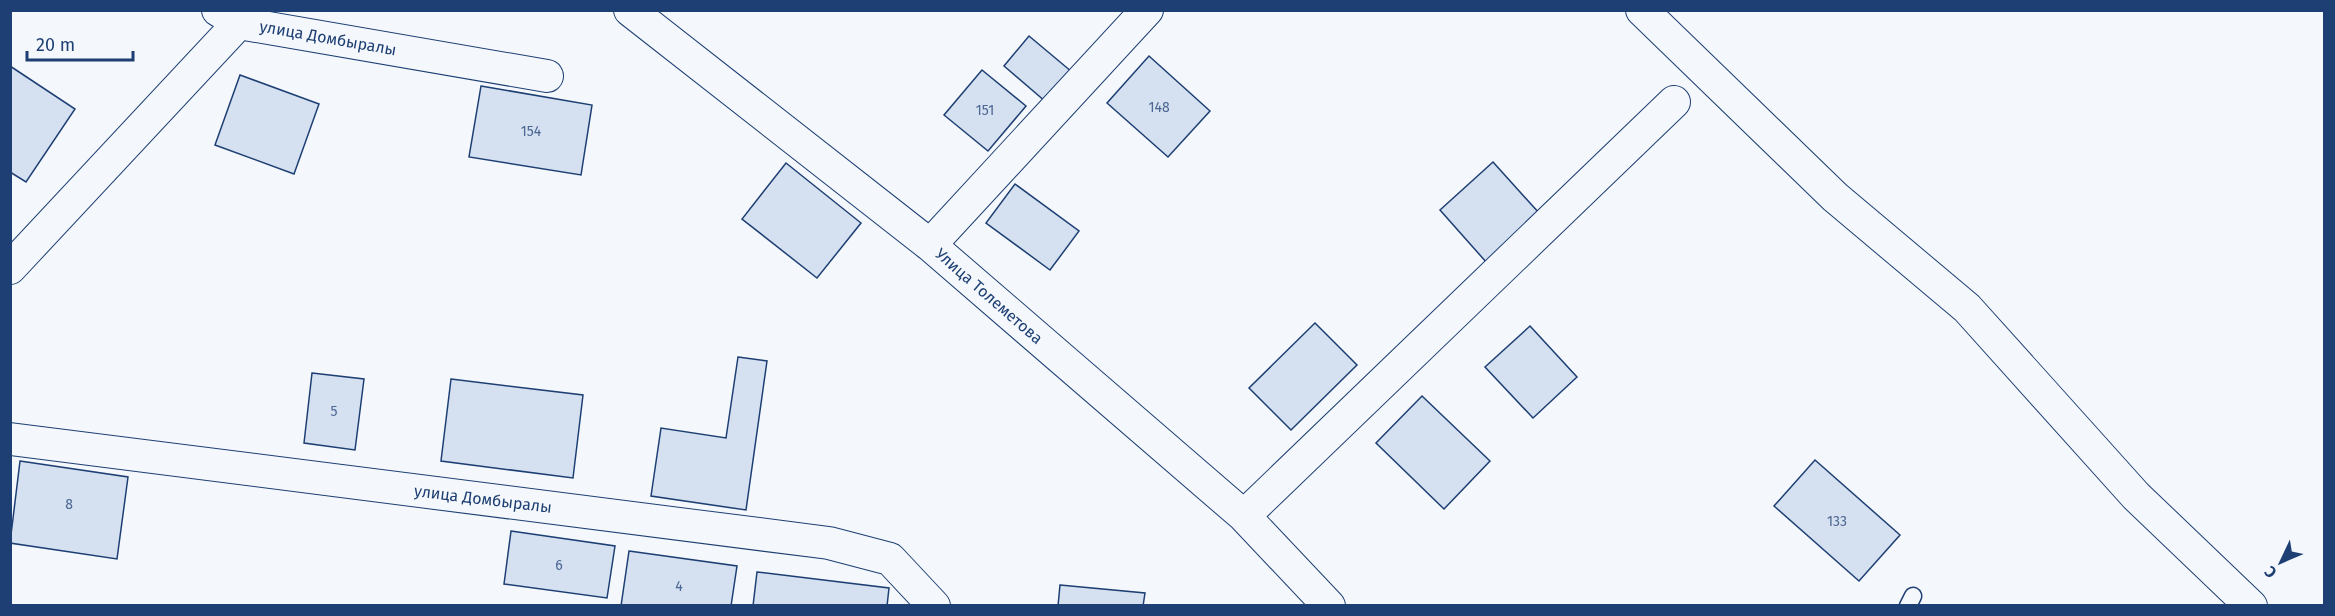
<svg xmlns="http://www.w3.org/2000/svg" width="2335" height="616" viewBox="0 0 2335 616" font-family="'Fira Sans',sans-serif">
	<style>
		.building { fill: #d5e0f0; stroke: #1d3f73; stroke-width: 1.5 }
		.lines { fill: none; stroke-linecap: round; stroke-linejoin: round }
		.service-casing { stroke: #1d3f73; stroke-width: 19 }
		.minor-casing { stroke: #1d3f73; stroke-width: 34 }
		.service { stroke: #f4f7fb; stroke-width: 16 }
		.minor { stroke: #f4f7fb; stroke-width: 32 }
		.labels { text-anchor: middle; dominant-baseline: central; stroke-width: 4.5; stroke-linejoin: round; paint-order: stroke }
		.number-label { font-size: 14px; fill: #4b6792 }
		.street-label { font-size: 16px; fill: #1d3f73; stroke: #f4f7fb }
	</style>
	<rect width="100%" height="100%" fill="#f4f7fb"/>
	<path class="building" d="M1029,36L1072,72L1046,102L1004,66Z
		M1149,56L1210,111L1168,157L1107,103Z
		M10,66L75,109L26,182L10,172Z
		M982,70L1026,106L988,151L944,115Z
		M240,75L319,104L294,174L215,145Z
		M481,86L592,105L581,175L469,157Z
		M1493,162L1540,214L1487,263L1440,210Z
		M786,163L861,223L817,278L742,219Z
		M1015,184L1079,231L1050,270L986,223Z
		M1315,323L1357,365L1291,430L1249,388Z
		M1530,326L1577,377L1533,418L1485,367Z
		M738,357L767,361L746,510L651,496L661,428L726,438Z
		M312,373L364,379L355,450L304,443Z
		M451,379L583,395L573,478L441,461Z
		M1422,396L1490,461L1444,509L1376,443Z
		M1815,460L1900,535L1859,581L1774,506Z
		M20,461L128,477L117,559L10,543Z
		M511,531L615,546L607,598L504,584Z
		M629,551L737,566L731,606H621Z
		M757,572L889,588L887,606H753Z
		M1060,585L1145,593L1143,606H1058Z"/>
	<g class="lines">
		<g class="service-casing">
			<path id="service" d="M1908,606L1913,596"/>
		</g>
		<g class="minor-casing">
			<path id="minor" d="M218,10L239,23L547,76
				M630,10L930,245L1244,516L1329,606
				M1642,10L1835,197L1967,308L2136,496L2251,606
				M930,245L1147,10
				M10,268L251,10
				M10,439L829,543L890,559L934,606
				M1244,516L1674,102"/>
		</g>
		<use href="#service" class="service"/>
		<use href="#minor" class="minor"/>
	</g>
	<g class="labels">
		<g class="number-label">
			<text x="1159" y="107">148</text>
			<text x="985" y="110">151</text>
			<text x="531" y="131">154</text>
			<text x="334" y="411">5</text>
			<text x="69" y="504">8</text>
			<text x="1837" y="521">133</text>
			<text x="559" y="565">6</text>
			<text x="679" y="586">4</text>
		</g>
		<g class="street-label">
			<text transform="translate(328 38) rotate(10)">улица Домбыралы</text>
			<text transform="translate(989 296) rotate(41)">Улица Толеметова</text>
			<text transform="translate(483 499) rotate(7)">улица Домбыралы</text>
		</g>
	</g>
	<rect width="2335" height="616" fill="none" stroke="#1d3f73" stroke-width="24"/>
	<g transform="translate(2281 562) rotate(226)" stroke="#f4f7fb" stroke-width="4.5" paint-order="stroke">
	<path d="M0-4.5L10 22L0 15L-10 22Z" fill="#1d3f73"/>
	<text y="-9" font-size="16" font-weight="bold" text-anchor="middle" fill="#1d3f73">С</text>
	</g>
	<path d="M27 51v9h106v-9" fill="none" stroke="#1d3f73" stroke-width="3"/>
	<text x="36" y="51" font-size="18" fill="#1d3f73" stroke="#f4f7fb" stroke-width="4.5" paint-order="stroke">20 m</text>
</svg>
